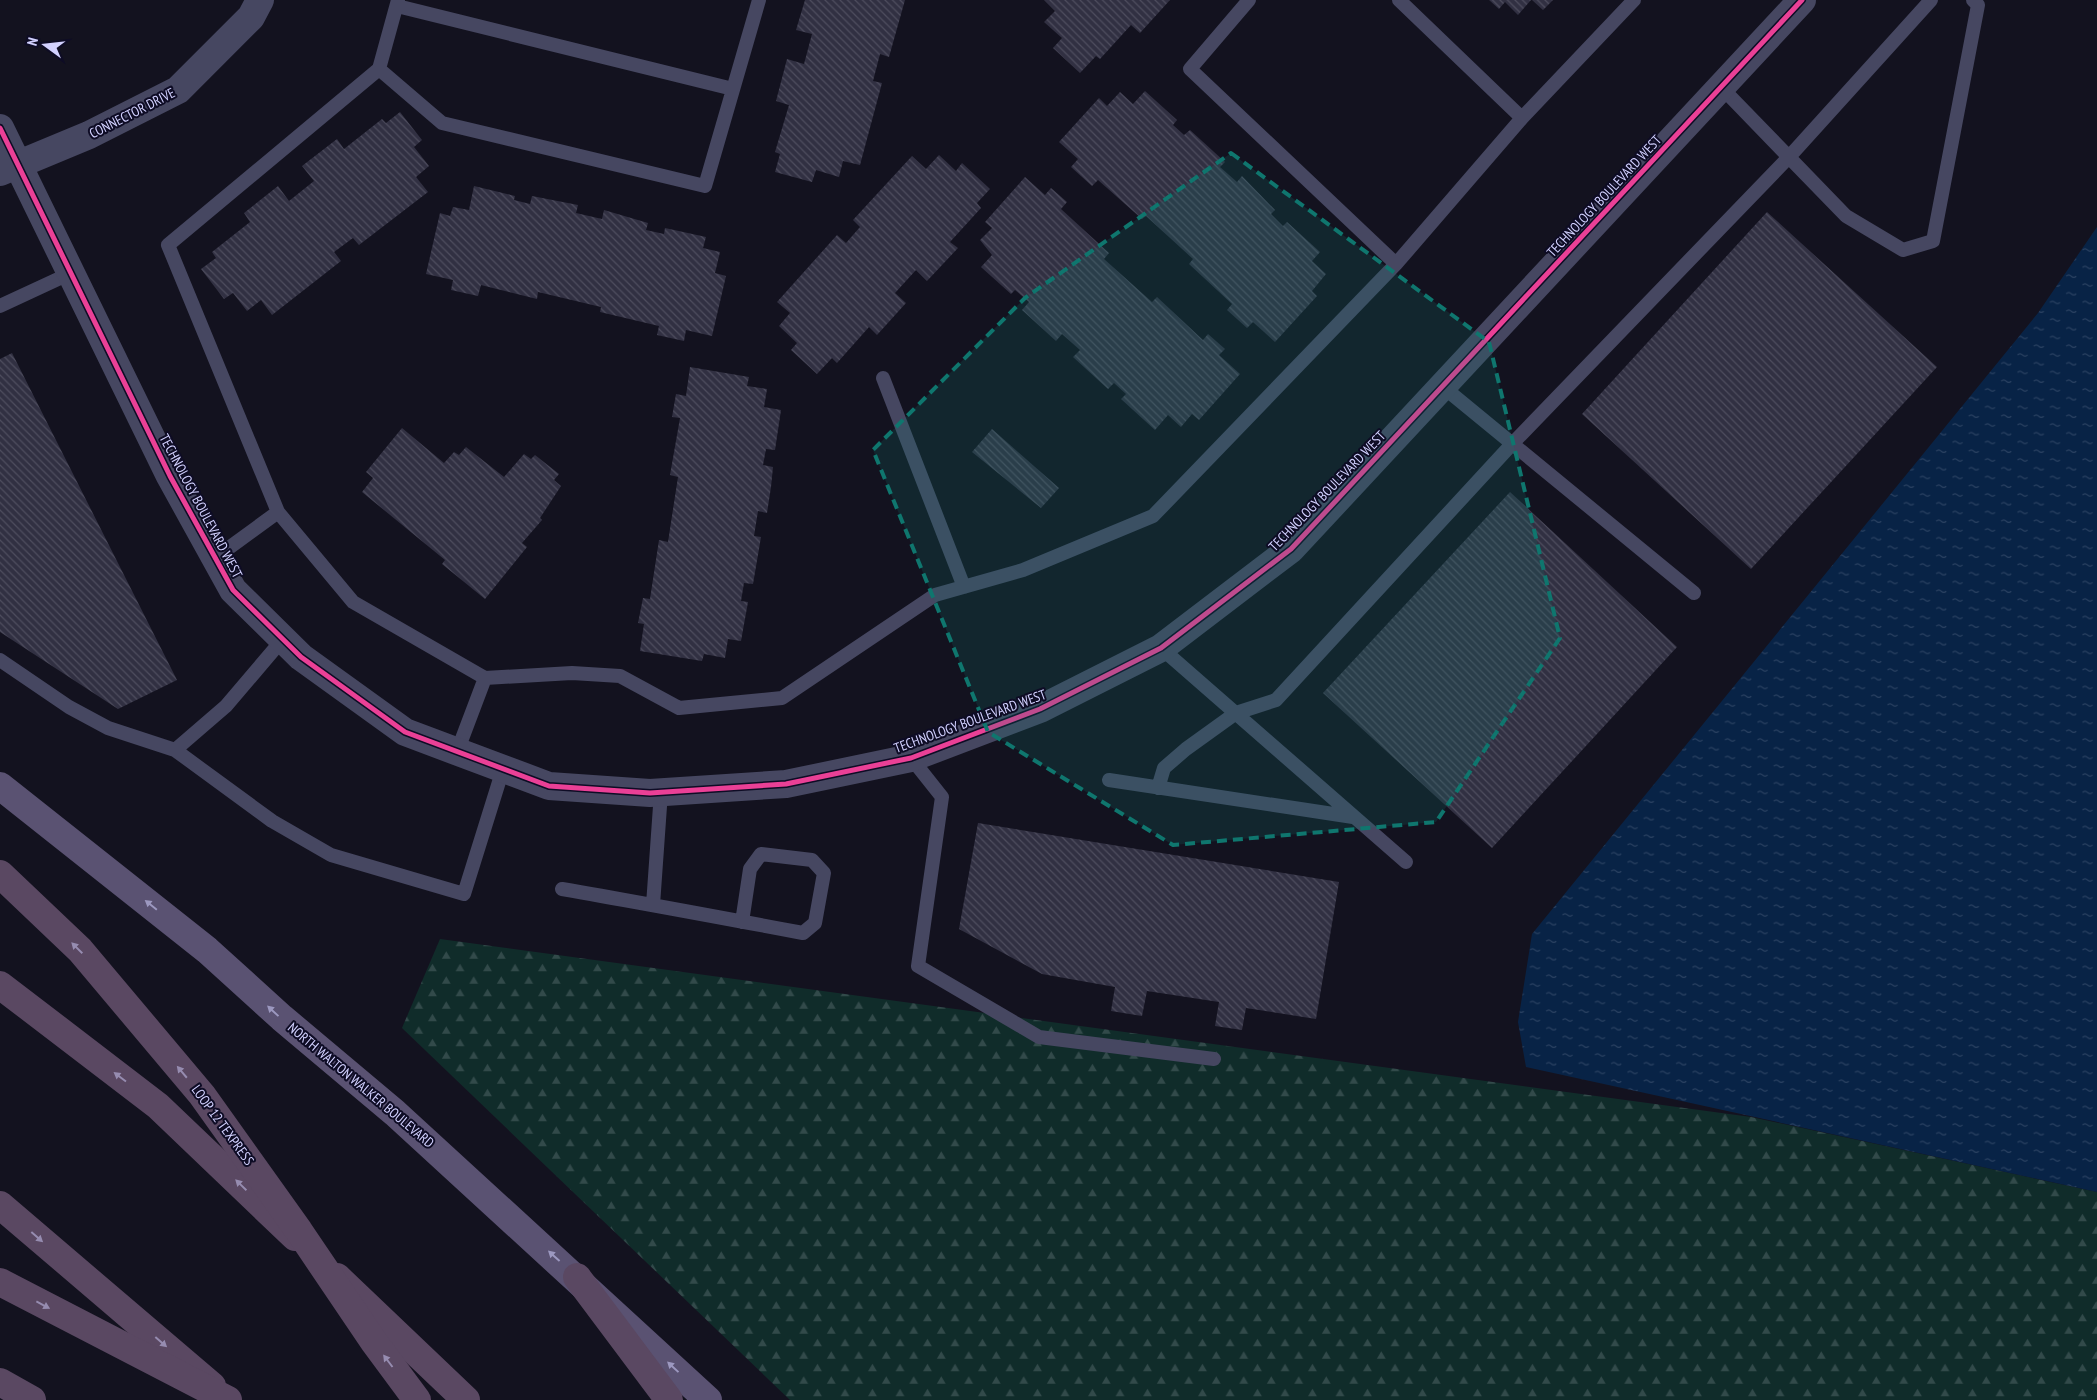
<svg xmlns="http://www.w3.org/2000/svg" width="2097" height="1400" viewBox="0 0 2097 1400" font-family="'PT Sans Narrow',sans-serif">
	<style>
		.forest { fill: url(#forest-firs) }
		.water { fill: url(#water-ripples) }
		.building { fill: url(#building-back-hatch) }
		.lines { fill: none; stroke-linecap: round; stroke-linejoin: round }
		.service { stroke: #464761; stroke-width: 14 }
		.minor { stroke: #464761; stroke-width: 28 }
		.primary { stroke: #5a5272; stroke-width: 28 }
		.motorway { stroke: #5a4862; stroke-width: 28 }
		.motorway-bridge { stroke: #5a4862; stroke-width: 28 }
		.cycleway-casing { stroke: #0e0c25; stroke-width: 8 }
		.cycleway { stroke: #ea4096; stroke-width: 5 }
		.oneway { fill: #9c98c0 }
		.oneway2 { fill: #968cb0 }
		.marked { fill: #0f766e; fill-opacity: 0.2; stroke: #0f766e; stroke-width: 4; stroke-dasharray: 10 6; stroke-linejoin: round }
		.labels { text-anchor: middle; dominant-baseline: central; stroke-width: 4; stroke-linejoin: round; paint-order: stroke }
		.street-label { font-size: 14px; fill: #d2d1ff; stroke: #0e0c25 }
	</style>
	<defs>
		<pattern id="forest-firs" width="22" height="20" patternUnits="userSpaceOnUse" patternTransform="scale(1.25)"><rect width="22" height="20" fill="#102c2a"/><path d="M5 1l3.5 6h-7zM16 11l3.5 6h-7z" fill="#324a4a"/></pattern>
		<pattern id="water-ripples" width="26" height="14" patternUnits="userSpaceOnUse" patternTransform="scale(1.25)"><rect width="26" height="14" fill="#082346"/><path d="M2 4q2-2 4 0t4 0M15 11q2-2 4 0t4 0" fill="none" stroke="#2b4262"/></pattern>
		<pattern id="building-back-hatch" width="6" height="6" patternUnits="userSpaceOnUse" patternTransform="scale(1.25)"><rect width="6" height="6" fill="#313042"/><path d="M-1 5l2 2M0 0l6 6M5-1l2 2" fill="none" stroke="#4e4d5e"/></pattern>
	</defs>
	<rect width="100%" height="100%" fill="#13121f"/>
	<path class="forest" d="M440,939L1751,1117L2097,1192V1400H790L402,1028Z"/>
	<path class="water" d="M2097,227V1192L1526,1067L1518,1022L1532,934L2038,313Z"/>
	<path class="building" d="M805,0H905L889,57L880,54L873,81L882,83L860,165L843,161L839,177L816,170L812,182L775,172L780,154L775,152L789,105L776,101L787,59L804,64L812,34L796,30Z
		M1044,0H1170L1140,33L1131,25L1100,59L1096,56L1080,73L1053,48L1062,38L1044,22L1055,11Z
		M1489,0H1531L1518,15L1505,2L1499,9Z
		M1532,0H1553L1543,10Z
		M1145,91L1177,120L1173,125L1184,135L1190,130L1225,162L1220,167L1237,182L1242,176L1275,210L1271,214L1283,226L1287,222L1320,252L1312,261L1326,274L1312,291L1317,296L1275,342L1253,322L1247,328L1227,310L1232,304L1189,264L1193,259L1146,216L1142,219L1098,180L1092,186L1071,167L1078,159L1059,142L1099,98L1107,106L1120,92L1133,104Z
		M400,112L422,140L414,147L429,166L416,177L428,192L359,245L353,238L334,252L341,261L272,315L261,300L247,311L233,293L224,299L201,269L216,258L212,252L250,222L244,213L278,186L289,201L314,181L302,166L337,139L344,149L382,119L386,123Z
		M939,155L956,171L962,163L990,189L977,203L981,208L950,242L958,248L927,281L916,270L895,293L906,303L877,335L869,327L837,363L832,358L817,374L791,350L797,343L779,326L790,313L777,302L837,235L846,243L860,227L853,220L912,156L926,169Z
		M1025,177L1045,195L1051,188L1067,202L1061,209L1109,253L1104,259L1152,302L1157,297L1203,340L1208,334L1225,349L1219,355L1240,374L1199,420L1192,414L1181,427L1168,415L1155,430L1121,399L1126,394L1114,383L1108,389L1073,357L1080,350L1062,334L1056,341L1022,310L1029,302L1015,290L1011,294L981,267L992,255L980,240L992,228L985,222Z
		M474,186L515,196L514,200L530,204L532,196L578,205L576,213L602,219L604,210L648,223L646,230L664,234L665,228L706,237L703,248L720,252L715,273L726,276L712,336L686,330L684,341L657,335L659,326L600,312L601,307L538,292L537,299L481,285L478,296L451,290L453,280L426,274L440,213L450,216L453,207L469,210Z
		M1767,212L1937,367L1751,569L1582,414Z
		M12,353L177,680L118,709L0,632V359Z
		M690,367L749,377L747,386L767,389L764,407L781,410L775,450L766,449L763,465L773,467L771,487L767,513L758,511L754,536L761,537L753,584L744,583L741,601L748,602L741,641L728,639L725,658L704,654L702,661L640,651L644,624L638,623L643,598L650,599L659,540L668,542L678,477L670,475L680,418L672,417L676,394L686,396Z
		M402,428L444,463L454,452L459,455L466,447L504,477L524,454L531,459L535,455L559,474L554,480L561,486L540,518L542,520L522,543L527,547L485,599L442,564L445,560L362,492L373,478L366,472Z
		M992,429L1059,488L1041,508L972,452Z
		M1510,492L1677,647L1492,848L1323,693Z
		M978,823L1339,882L1316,1019L1246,1008L1242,1030L1215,1026L1219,1002L1147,991L1142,1016L1111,1011L1115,987L1042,974L959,929Z"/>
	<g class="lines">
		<path class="service" d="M1249,0L1190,69L1396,264L1522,118L1634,0
			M1399,0L1522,118
			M397,6L733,89
			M379,69L442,123L705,186L759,0
			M1721,87L1846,216L1903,250L1933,241L1978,5L1973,0
			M0,306L71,273
			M883,378L964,587
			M1442,386L1694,593
			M278,512L353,602L485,678L457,752
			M215,558L278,512L168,245L379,69L398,0
			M1161,648L1406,862
			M0,660L69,707L108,728L175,750L226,706L283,639
			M485,678L572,673L620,676L679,708L782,698L935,595L1023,570L1153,516L1396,264
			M175,750L272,821L331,855L464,894L503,769
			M911,758L942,797L918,966L1039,1037L1214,1059
			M1109,780L1353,817
			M1158,788L1164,768L1186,749L1236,713L1276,700L1512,444L1789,157L1931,0
			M562,889C643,903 723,918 803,933L815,923L824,873L812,860L761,854L750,869L742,922
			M653,905L661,792"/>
		<path class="minor" d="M0,128L170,476L233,590L301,657L405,732L549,786L650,793L786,784L911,758L1040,709L1161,648L1291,549L1802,0
			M0,172L89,135L178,90L251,17L260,0"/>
		<path class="primary" d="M0,786L207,950L282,1018L395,1113L708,1400"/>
		<path class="motorway" d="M0,985L158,1106L295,1237
			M0,1205L212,1386
			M337,1277L466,1400
			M577,1277L669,1400
			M0,1382L32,1400"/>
		<path class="motorway-bridge" d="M0,874L80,950L202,1095L299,1231L374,1342L417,1400
			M0,1282L228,1400"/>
		<g class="cycleway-casing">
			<path id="cycleway" d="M0,128L170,476L233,590L301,657L405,732L549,786L650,793L786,784L911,758L1040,709L1161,648L1291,549L1802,0"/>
		</g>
		<use href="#cycleway" class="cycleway"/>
	</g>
	<defs><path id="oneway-solid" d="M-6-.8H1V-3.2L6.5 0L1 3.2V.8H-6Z" transform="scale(1.25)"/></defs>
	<g class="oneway">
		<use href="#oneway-solid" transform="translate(151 905) rotate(-141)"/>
		<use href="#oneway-solid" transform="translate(273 1011) rotate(-137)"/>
		<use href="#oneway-solid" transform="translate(554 1256) rotate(-138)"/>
		<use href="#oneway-solid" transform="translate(673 1367) rotate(-137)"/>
	</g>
	<g class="oneway2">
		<use href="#oneway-solid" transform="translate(77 948) rotate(-135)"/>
		<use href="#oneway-solid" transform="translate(182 1072) rotate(-130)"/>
		<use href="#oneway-solid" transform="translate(120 1077) rotate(-143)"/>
		<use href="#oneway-solid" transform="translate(241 1185) rotate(-136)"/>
		<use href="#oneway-solid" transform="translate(37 1237) rotate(41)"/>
		<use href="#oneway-solid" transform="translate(43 1305) rotate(28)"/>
		<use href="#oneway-solid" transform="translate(161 1342) rotate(41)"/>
		<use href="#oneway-solid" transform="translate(388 1361) rotate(-127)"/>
	</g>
	<path class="marked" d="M1231,153L1489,342L1560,638L1436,822L1173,845L988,732L873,450L1025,298Z"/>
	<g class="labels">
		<g class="street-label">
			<text transform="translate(132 113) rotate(-27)">CONNECTOR DRIVE</text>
			<text transform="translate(1604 196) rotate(-47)">TECHNOLOGY BOULEVARD WEST</text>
			<text transform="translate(1327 491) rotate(-46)">TECHNOLOGY BOULEVARD WEST</text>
			<text transform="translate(201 506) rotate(62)">TECHNOLOGY BOULEVARD WEST</text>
			<text transform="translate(970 721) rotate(-20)">TECHNOLOGY BOULEVARD WEST</text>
			<text transform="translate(361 1085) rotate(40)">NORTH WALTON WALKER BOULEVARD</text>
			<text transform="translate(223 1125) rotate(54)">LOOP 12 TEXPRESS</text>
		</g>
	</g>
	<g transform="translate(45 45) rotate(285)" stroke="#0e0c25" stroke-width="4" paint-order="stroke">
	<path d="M0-4L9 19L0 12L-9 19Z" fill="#d2d1ff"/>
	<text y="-8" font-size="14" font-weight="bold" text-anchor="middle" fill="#d2d1ff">N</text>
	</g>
</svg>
